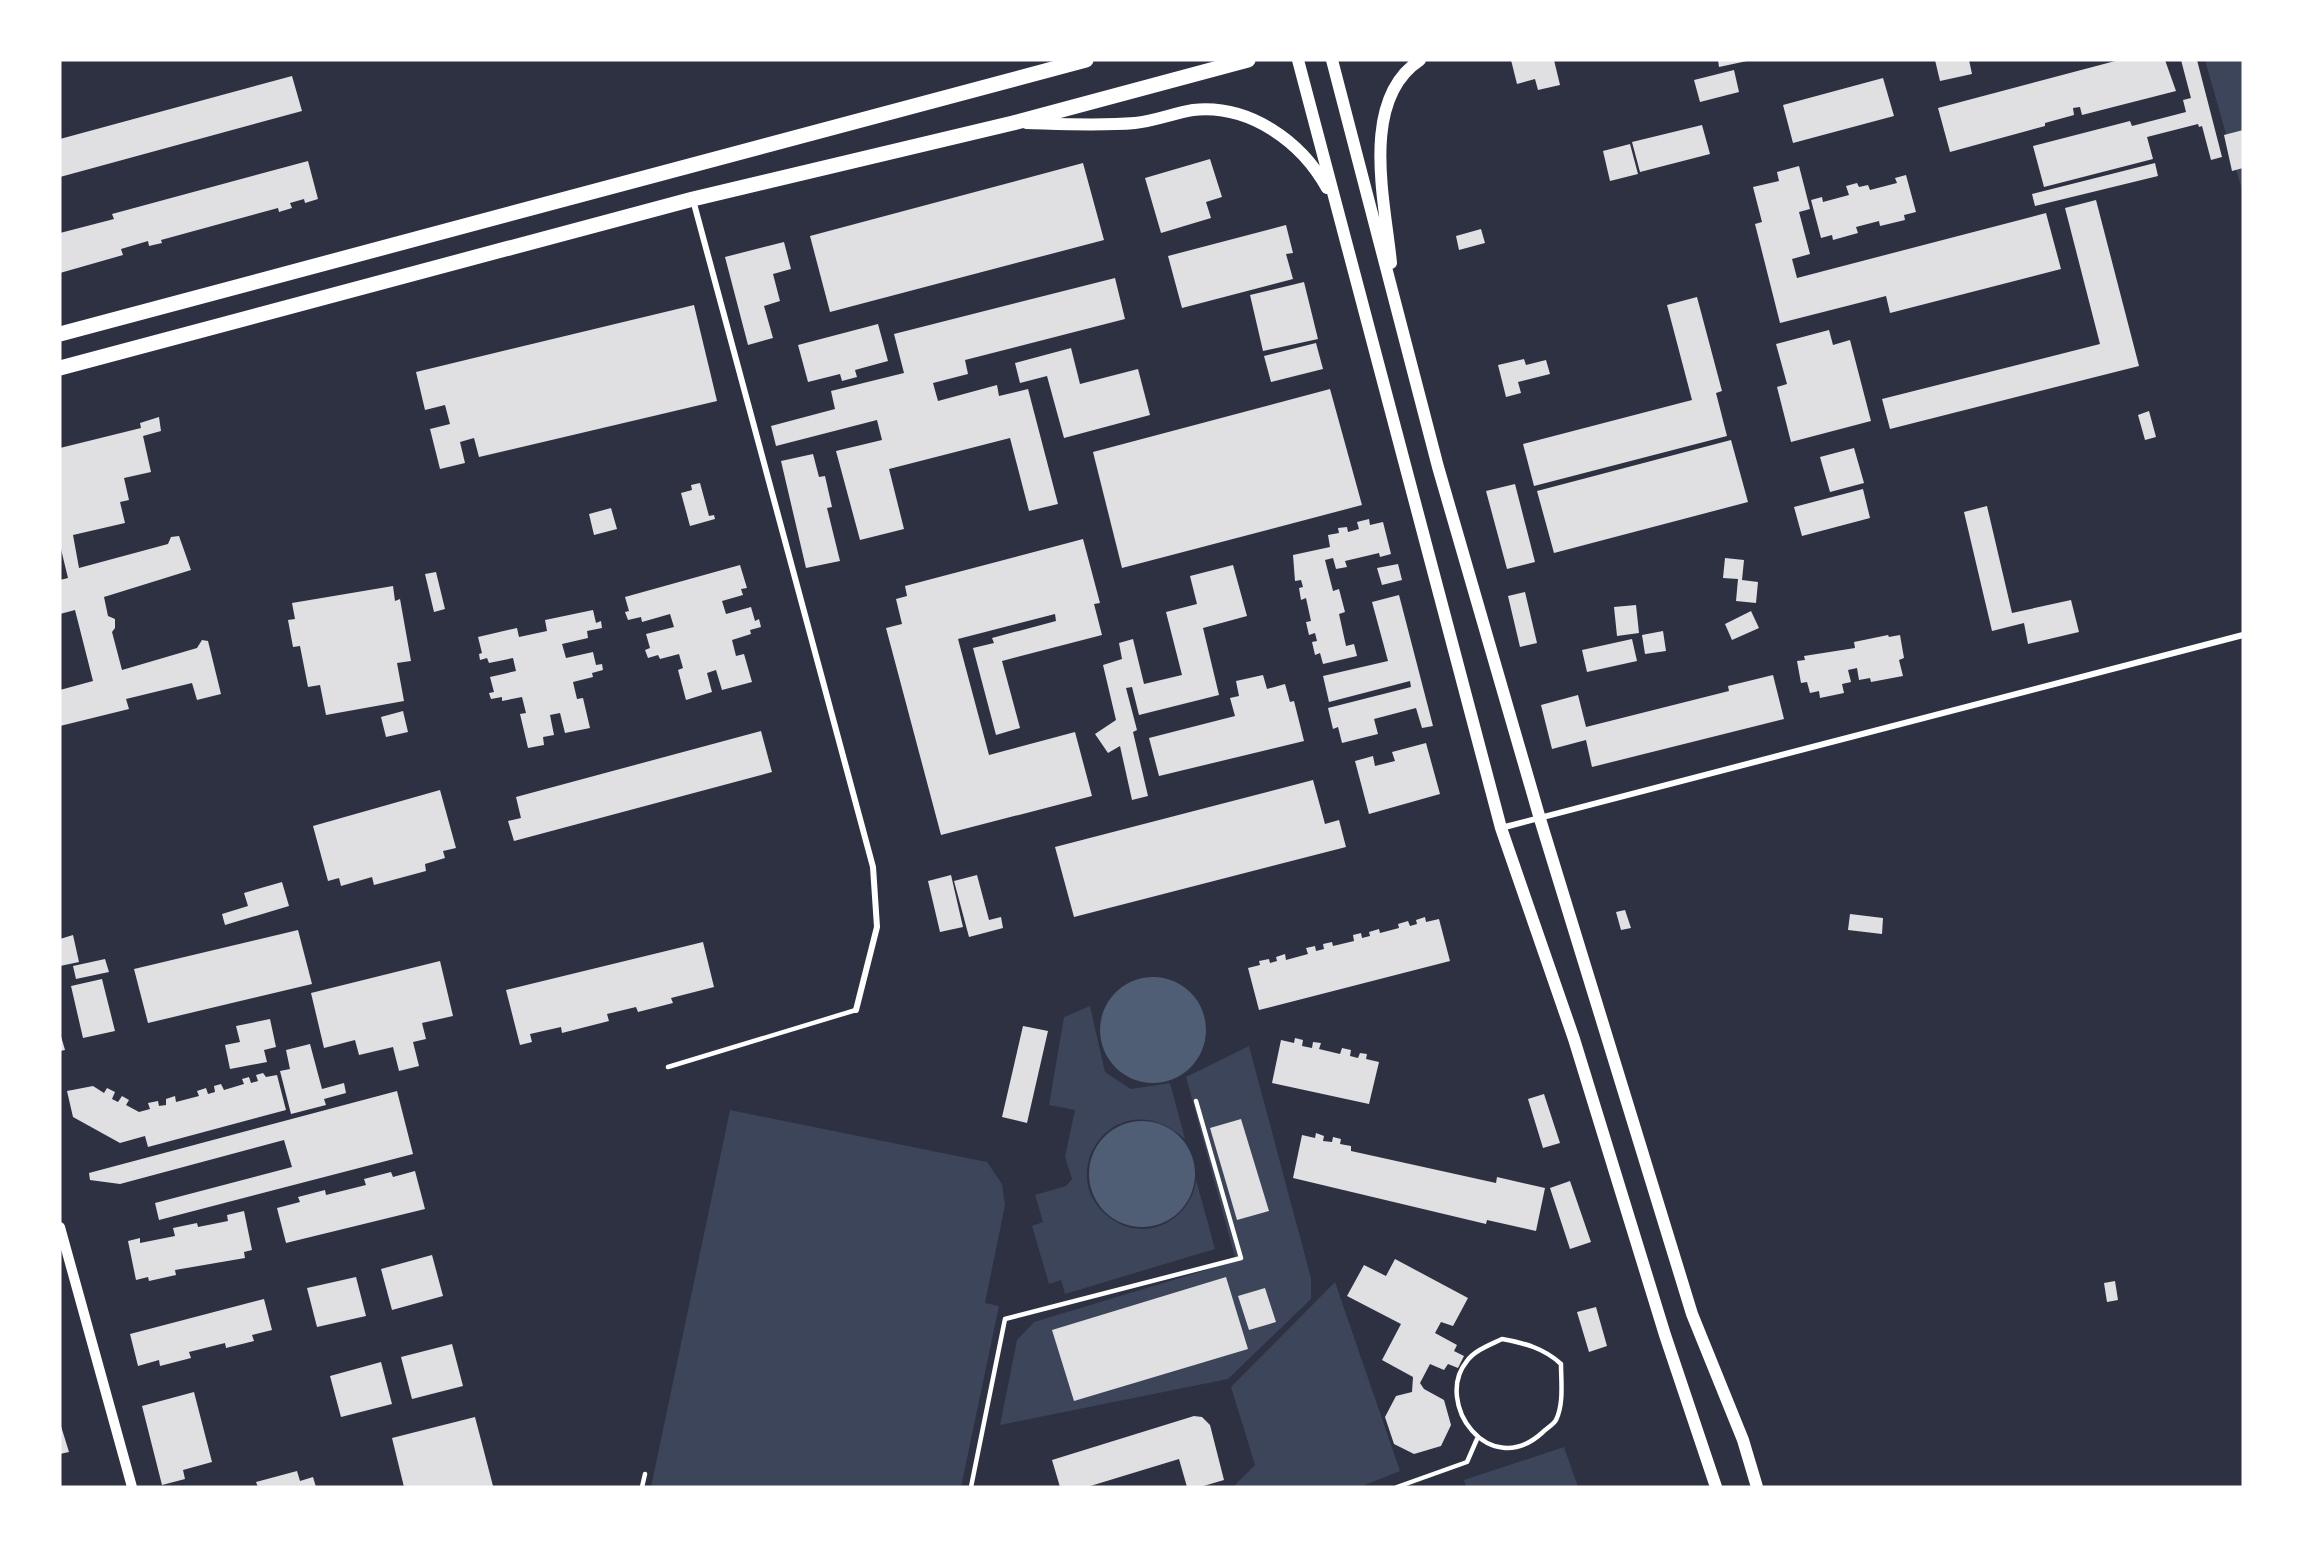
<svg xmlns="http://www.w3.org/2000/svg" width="2303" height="1547" viewBox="0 0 2303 1547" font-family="'Space Grotesk',sans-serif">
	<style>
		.green { fill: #3c4559 }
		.water { fill: #4f5d75 }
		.building { fill: #e0e0e3 }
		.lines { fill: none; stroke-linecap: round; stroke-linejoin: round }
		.service { stroke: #fff; stroke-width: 4.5 }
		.minor { stroke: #fff; stroke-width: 6 }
		.tertiary { stroke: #fff; stroke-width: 10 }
		.secondary { stroke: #fff; stroke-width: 12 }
		.primary { stroke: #fff; stroke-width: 15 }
	</style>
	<rect width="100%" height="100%" fill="#2d3142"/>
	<path class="green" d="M2205,60H2243V194Z
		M1090,1006L1105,1072L1131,1089L1170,1083L1185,1139C1114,1076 1045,1182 1118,1223C1130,1230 1149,1231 1162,1225C1180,1217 1194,1200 1196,1180L1215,1249L1065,1294L1061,1280L1049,1284L1032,1226L1043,1222L1035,1195L1066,1186L1072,1179L1065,1157L1075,1110L1049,1105L1064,1017Z
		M1249,1046L1311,1278V1299L1228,1379L1000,1425L1017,1340L1034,1322L1236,1261L1186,1077Z
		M730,1110L987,1162L1002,1184L1005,1205L985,1303L999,1306L961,1487H651Z
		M1335,1282L1400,1471L1360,1487H1233L1255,1465L1231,1387Z
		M1564,1447L1578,1487H1466L1464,1480Z"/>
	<path class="water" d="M1100 1030a53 53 0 1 1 106 0a53 53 0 1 1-106 0Z
		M1089 1174a53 53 0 1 1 106 0a53 53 0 1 1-106 0Z"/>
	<path class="building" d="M1511,60H1554L1560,85L1538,90L1535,79L1517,84Z
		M1718,60H1747V61L1719,67Z
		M1935,60H1969L1972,74L1940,81Z
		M2119,60H2165L2176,91L2082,115L2080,107L2073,108L2074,115L2045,123V126L1950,152L1938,108Z
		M2181,60H2197L2222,157L2211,160L2202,126L2199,127L2198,124L2147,137L2153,159L2044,187L2033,146L2130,121L2132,126L2186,112L2183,100L2191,98Z
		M1734,70L1739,92L1700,102L1694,80Z
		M292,76L302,111L60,177V139Z
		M1883,78L1894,116L1793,143L1783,105Z
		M1702,125L1710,154L1640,172L1632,142Z
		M2243,130V168L2232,171L2224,135Z
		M1630,144L1638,174L1610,181L1603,151Z
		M1210,159L1222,197L1206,202L1211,218L1161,233L1145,178Z
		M308,161L318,199L305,203L304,199L290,203L292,208L279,212L278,208L161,240L162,243L149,246L148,241L121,249L123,255L60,273V233L114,219L112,214Z
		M1083,163L1104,240L830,312L810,236Z
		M2155,163L2158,176L2035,206L2032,194Z
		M1799,166L1810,209L1799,212L1810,254L1792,259L1797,278L2046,213L2061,269L1890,313L1886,296L1780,323L1755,224L1762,222L1753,187L1779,181L1777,172Z
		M1906,175L1916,212L1904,215L1905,220L1880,226L1879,221L1856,227L1858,233L1833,240L1832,235L1821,238L1811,200L1822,197L1823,202L1849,195L1846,186L1857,183L1859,187L1868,185L1870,190L1897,183L1895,178Z
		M2096,200L2139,366L1890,429L1882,399L2100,344L2065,208Z
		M1286,225L1293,253L1286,254L1293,279L1182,308L1168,256Z
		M1481,229L1485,243L1459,250L1456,236Z
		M784,242L791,269L773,274L780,301L764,306L773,338L748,345L725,257Z
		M1115,278L1125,319L965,360L968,374L933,383L938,401L997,385L999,396L1028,389L1058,504L1029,511L1010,438L889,469L904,529L860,540L836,451L882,440L877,420L776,446L771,426L835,409L831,391L904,373L894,334Z
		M1304,282L1318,339L1263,351L1250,295Z
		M1697,297L1722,391L1716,393L1727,436L1534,486L1523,444L1692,400L1667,305Z
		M694,305L717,401L479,457L474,438L460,442L465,463L440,469L430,429L450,424L445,405L425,410L416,372Z
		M878,324L888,361L855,370L857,377L842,381L840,374L808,382L798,345Z
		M1829,330L1833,345L1850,340L1871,421L1791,442L1777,387L1787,384L1776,344Z
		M1316,343L1323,369L1271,382L1264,356Z
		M1071,348L1080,384L1138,369L1150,415L1064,438L1047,376L1020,383L1015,363Z
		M1524,359L1526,365L1546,360L1550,374L1518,382L1521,393L1506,397L1498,365Z
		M1330,389L1362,505L1122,568L1093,452Z
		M2149,411L2156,437L2145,440L2138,415Z
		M159,417L161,431L143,436L151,472L124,478L129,500L120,502L125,523L73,535L79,568L168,544L171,537L179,536L191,570L104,597L108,616L115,619V628L112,632L122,670L197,648L202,640L208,641L221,694L197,700L192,683L126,699L129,709L60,726V690L93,681L75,610L60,614V580L68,578L60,545V448L141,428L140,423Z
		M1731,440L1748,502L1554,553L1537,491Z
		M1854,448L1864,483L1830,492L1820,457Z
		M813,454L819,477L825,476L832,507L827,508L840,561L806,568L781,461Z
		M700,483L709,516L714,515L715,519L690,526L681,493L692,490L691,485Z
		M1515,484L1535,562L1507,569L1486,491Z
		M1863,489L1870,518L1802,536L1794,507Z
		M1987,506L2012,613L2071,600L2079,632L2028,644L2024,623L1992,631L1964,512Z
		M611,508L617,529L594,535L589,514Z
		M1369,519L1370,525L1383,522L1391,554L1380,557L1379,553L1345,561L1347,567L1336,569L1333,558L1325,560L1333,591L1339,589L1345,612L1339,614L1346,646L1354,644L1357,656L1323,664L1320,653L1315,655L1312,642L1317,641L1315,633L1309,635L1306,622L1311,621L1306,598L1301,600L1299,588L1303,587L1301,580L1295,581L1293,555L1330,547L1328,535L1339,533L1338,528L1347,527L1348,532L1359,529L1357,522Z
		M1083,539L1100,603L1094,604L1102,635L1002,661L1020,728L996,735L973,648L994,643L992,638L1056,621L1055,614L958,639L989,755L1075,732L1092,796L941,835L886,628L902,624L896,599L907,596L905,586Z
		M1725,558L1744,560L1742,580L1758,582L1756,603L1736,601L1738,579L1723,578Z
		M1398,564L1402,580L1382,585L1377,568Z
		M740,565L747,588L741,589L743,595L722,601L726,614L751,607L755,621L759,619L761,627L750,630L751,634L732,640L736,656L744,654L752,682L722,690L716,670L707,673L712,692L686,700L678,670L683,668L679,654L660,659L658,655L648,658L645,650L650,648L646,634L674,627L670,614L642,622L641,617L628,620L625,612L629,611L625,597Z
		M1233,565L1247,616L1203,628L1219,695L1139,715L1132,687L1126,688L1137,730L1133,732L1148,796L1132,800L1120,746L1108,753L1095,734L1116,720L1103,665L1122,659L1119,643L1133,639L1144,684L1182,675L1166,612L1197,604L1190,576Z
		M436,572L445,609L434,612L425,574Z
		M393,586L395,601L400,599L411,661L397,663L404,701L326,715L320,685L308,687L300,646L293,647L288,620L295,619L292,603Z
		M1525,592L1537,643L1520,647L1508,596Z
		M1399,595L1433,726L1422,728L1416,708L1374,719L1378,734L1342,743L1338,727L1333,729L1328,708L1411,687L1410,681L1329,702L1323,676L1388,661L1372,602Z
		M1636,605L1639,633L1617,636L1614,607Z
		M593,610L596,623L601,621L602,628L587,631L588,638L562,644L566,658L593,652L596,665L602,664L603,670L592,673L593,677L573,682L577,699L583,698L590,728L565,733L560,713L550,715L554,735L543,737L544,745L528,748L520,714L526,713L522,697L502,701V697L491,699L489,693L494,692L490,677L516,671L513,658L489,663L487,658L480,660L479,654L482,653L478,637L517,628L519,637L547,631L545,620Z
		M1751,611L1759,628L1732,640L1725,624Z
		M1663,631L1666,651L1645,654L1642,635Z
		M1888,635L1889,637L1900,635L1904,658L1899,660L1903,676L1871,682L1870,678L1859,680L1857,668L1848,670L1851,682L1842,684L1844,693L1820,698L1819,691L1810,693L1807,682L1801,683L1797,661L1805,660L1804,656L1855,648L1854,642Z
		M1632,639L1637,661L1587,672L1582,650Z
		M1263,675L1267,689L1285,684L1290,702L1294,701L1304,741L1159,776L1149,738L1235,716L1230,698L1239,696L1236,681Z
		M1773,675L1784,719L1592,767L1586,740L1552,749L1541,705L1578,695L1586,727L1729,691L1728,686Z
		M403,711L408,732L386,737L381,717Z
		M761,731L772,772L514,841L508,821L521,818L516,797Z
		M1426,743L1440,794L1369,814L1355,761L1373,756L1375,766L1395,761L1392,752Z
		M1313,780L1325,824L1339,820L1346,847L1074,917L1055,847Z
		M440,790L456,848L443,851L445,858L425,864L426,871L374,885L372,877L341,886L339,878L328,881L313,826Z
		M951,875L963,927L940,932L928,881Z
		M977,875L989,920L1001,917L1003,928L969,937L954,881Z
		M282,882L289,906L225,925L222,914L248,906L244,893Z
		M1625,910L1631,928L1621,930L1616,912Z
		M1850,914L1883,918L1882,934L1848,930Z
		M1425,917L1426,922L1439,919L1450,961L1259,1010L1248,968L1260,965L1259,961L1269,959L1270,963L1277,961L1276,957L1285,954L1286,960L1308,954L1306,948L1315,946L1316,951L1324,949L1323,944L1332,942L1333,946L1354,941L1353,935L1361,933L1362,938L1370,936L1369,932L1379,929L1380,933L1399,928L1398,924L1408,921L1410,926L1417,924L1416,920Z
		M298,930L312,984L148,1023L134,969Z
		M73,935L79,962L60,966V939Z
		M703,942L714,987L671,998L673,1003L638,1012L636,1007L607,1014L609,1021L562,1033L561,1027L530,1034L532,1042L520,1045L506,990Z
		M105,959L109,972L76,979L73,966Z
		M440,961L453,1016L422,1023L426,1039L413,1042L419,1066L399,1071L393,1047L359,1055L355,1040L324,1048L311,993Z
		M102,979L115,1031L83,1038L71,986Z
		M270,1019L276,1047L264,1050L267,1062L230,1069L225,1045L240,1042L236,1026Z
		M1023,1026L1048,1031L1027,1123L1002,1117Z
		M60,1033L65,1050L60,1051Z
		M1295,1038L1303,1040L1302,1046L1312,1048L1313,1042L1321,1043L1319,1049L1340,1054L1342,1048L1351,1050L1350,1056L1358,1058L1360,1053L1367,1054L1366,1059L1379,1062L1369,1104L1272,1083L1281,1040L1294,1043Z
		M310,1044L322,1089L344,1083L346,1093L324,1099L326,1105L291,1114L280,1071L290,1069L286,1050Z
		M263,1073L266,1077L277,1075L286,1110L148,1147L145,1136L120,1143L73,1117L67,1091L93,1086L104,1093L107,1088L115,1092L112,1099L118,1102L122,1096L129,1100L126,1105L139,1112L150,1109L148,1103L158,1101L159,1106L166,1105V1099L175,1096L176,1102L199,1096L197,1091L206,1088L208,1094L215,1092L214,1086L221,1084L224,1090L244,1084L242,1079L249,1077L251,1083L258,1081L256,1075Z
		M397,1091L413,1154L159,1220L155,1203L292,1167L284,1140L120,1184L90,1180L89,1173Z
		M1544,1094L1560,1143L1543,1148L1528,1099Z
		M1241,1119L1269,1211L1237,1220L1210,1128Z
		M1316,1133L1324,1136L1323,1141L1332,1142L1333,1137L1341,1139L1340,1144L1351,1146V1151L1496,1183L1497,1177L1545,1188L1536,1231L1487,1220L1486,1224L1293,1178L1302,1135L1315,1138Z
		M415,1171L425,1209L286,1243L277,1208L300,1202L298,1197L325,1190L326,1195L366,1185L364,1179L391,1172L393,1177Z
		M1570,1181L1591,1242L1570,1249L1550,1188Z
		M244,1211L252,1250L244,1252L245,1258L175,1270L176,1275L149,1281L148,1277L136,1280L128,1241L140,1238V1243L175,1236L173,1228L197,1223L198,1227L228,1221L227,1215Z
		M432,1255L443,1296L392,1310L381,1269Z
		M1395,1259L1468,1298L1453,1326L1441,1322L1435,1333L1457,1345L1454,1351L1464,1356L1458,1368L1448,1364L1444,1370L1430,1364L1420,1383L1424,1389L1444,1400L1451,1425L1441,1446L1414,1454L1394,1444L1385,1417L1396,1396L1412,1392L1413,1377L1382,1360L1401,1324L1347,1296L1364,1265L1386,1276Z
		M356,1277L366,1316L317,1327L307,1288Z
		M1226,1277L1248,1349L1074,1401L1052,1330Z
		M2115,1281L2118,1300L2107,1302L2104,1283Z
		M1265,1288L1276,1322L1249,1330L1238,1296Z
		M264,1299L272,1330L252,1335L254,1341L226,1348L225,1343L189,1352L191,1358L160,1366L159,1360L138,1366L130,1334Z
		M1596,1307L1607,1346L1589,1352L1577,1312Z
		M452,1344L463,1386L412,1399L401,1357Z
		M381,1362L392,1404L341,1417L330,1376Z
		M194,1392L212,1462L183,1470L185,1479L162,1485L142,1406Z
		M1194,1416L1202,1417L1210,1425L1224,1480L1200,1487H1187L1179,1459L1087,1487H1060L1052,1460Z
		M475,1417L493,1486L404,1487L392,1438Z
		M60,1423L69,1452L60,1454Z
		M297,1471L300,1481L313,1477L316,1487H258L256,1482Z"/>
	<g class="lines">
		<path class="service" d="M668,1067L856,1010
			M1502,1339C1524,1343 1544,1348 1561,1364C1561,1381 1564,1404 1556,1420C1554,1424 1546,1429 1543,1432C1489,1482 1433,1402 1467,1361C1475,1350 1490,1345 1502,1339Z
			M642,1487L645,1474
			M971,1487L1005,1319L1241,1258L1196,1101
			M1397,1487L1467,1462L1477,1439"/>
		<path class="minor" d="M693,200L873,867L877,927L856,1010
			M1501,828L2243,635"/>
		<path class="tertiary" d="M60,1227L132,1487"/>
		<path class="secondary" d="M1298,60L1501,828L1574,1039L1665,1335L1716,1487
			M1332,60L1438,467L1540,819L1692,1314L1743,1440L1757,1487
			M1026,123C1062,124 1099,126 1135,123C1155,121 1174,113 1193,110C1249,104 1301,141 1327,188
			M1391,263C1385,201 1359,100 1420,60"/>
		<path class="primary" d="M60,334L1086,60
			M60,368L693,199L1013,123L1248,60"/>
	</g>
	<rect width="2303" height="1547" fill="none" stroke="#ffffff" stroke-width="123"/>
</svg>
